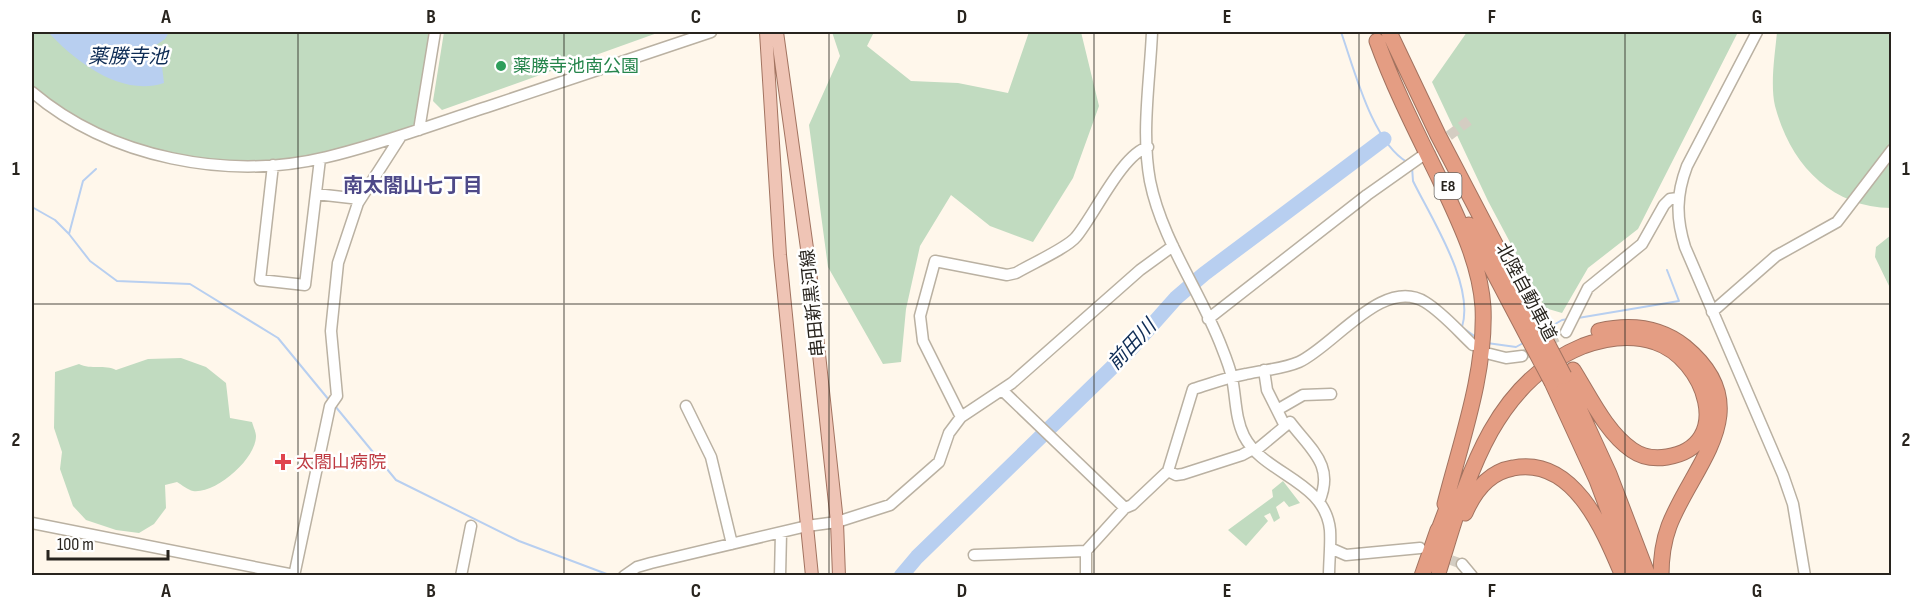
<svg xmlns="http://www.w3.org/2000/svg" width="1923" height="607" viewBox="0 0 1923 607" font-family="'Sofia Sans Condensed','Noto Sans JP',sans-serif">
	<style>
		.green { fill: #c1dbc0 }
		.water { fill: #b8cff0 }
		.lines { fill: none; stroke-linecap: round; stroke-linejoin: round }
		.stream { stroke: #b8cff0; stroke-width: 2 }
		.river { stroke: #b8cff0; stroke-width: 15 }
		.minor-tunnel { stroke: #d4cdc2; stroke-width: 10; stroke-dasharray: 10 5; stroke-linecap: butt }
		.minor-casing { stroke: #bab1a2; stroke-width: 13 }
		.major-casing { stroke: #a27360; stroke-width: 14 }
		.highway-casing { stroke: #a27360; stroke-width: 17 }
		.minor { stroke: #fff; stroke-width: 10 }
		.major { stroke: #efc4b5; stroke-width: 12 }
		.highway { stroke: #e49d83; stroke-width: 15 }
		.highway-bridge-casing { stroke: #a27360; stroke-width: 17; stroke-linecap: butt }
		.highway-bridge { stroke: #e49d83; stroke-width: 15 }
		.grid { fill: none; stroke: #28241e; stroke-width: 1.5; stroke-opacity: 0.55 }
		.leisure-dot { fill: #2e9e5b; stroke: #fff; stroke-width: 2 }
		.health-dot { fill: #e0444e; stroke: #fff; stroke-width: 2 }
		.labels { text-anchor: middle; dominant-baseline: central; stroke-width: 5; stroke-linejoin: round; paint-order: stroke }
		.shield { fill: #fff; stroke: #686662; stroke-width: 1.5 }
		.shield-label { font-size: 16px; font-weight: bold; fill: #28241e }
		.leisure-label { font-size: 18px; fill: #27864d; stroke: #fff; text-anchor: start }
		.street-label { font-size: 18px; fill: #28241e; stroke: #fff }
		.health-label { font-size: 18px; fill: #be3a42; stroke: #fff; text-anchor: start }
		.water-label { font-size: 20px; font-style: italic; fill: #0e2c55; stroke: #fff }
		.neighbourhood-label { font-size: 20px; font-weight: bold; fill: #4e4988; stroke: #fff }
		.neatline { fill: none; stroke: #28241e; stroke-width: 2 }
		.grid-label { font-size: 20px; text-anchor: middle; font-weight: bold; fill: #28241e }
	</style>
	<rect width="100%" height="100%" fill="#fff7eb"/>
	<path class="green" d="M32,32H436L419,129L292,162L215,163L136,146L71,116L32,88Z
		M444,32H660L442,110L433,101Z
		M832,32H874L867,46L911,81L958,83L1008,93L1029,32H1081L1099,106L1073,178L1033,242L990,226L951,195L920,246L906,309L901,362L883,364L828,267L809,125L840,56Z
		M1467,32H1738L1638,229L1588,268L1562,313L1545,308L1488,201L1432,82Z
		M1777,32H1891V208C1830,207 1790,163 1775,106C1770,84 1775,54 1777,32Z
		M1891,235H1892L1891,290L1875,257L1876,247Z
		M181,358L206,367L226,383L230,418L252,422C253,426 256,432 256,436C256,459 216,494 193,491C188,490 182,485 177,482L165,485L166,508L154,524L139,533L116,530L86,520L73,506L60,469L62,452L54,428L55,372L79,364C91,370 105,364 116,370L148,359Z
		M1283,481L1300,503L1289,507L1284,501L1276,507L1280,518L1274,522L1270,513L1264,516L1268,521L1246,546L1228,530L1273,497L1272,490Z"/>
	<path class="water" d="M48,32H169L165,39L152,48L154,57L162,66L164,83C121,97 76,62 48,32Z"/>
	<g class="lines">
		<path class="stream" d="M1341,32C1354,68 1372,142 1407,162
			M1412,167L1413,181C1431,218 1475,285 1462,327L1477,338
			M32,207L55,220L69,234L83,181L96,169
			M69,234L90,261L117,281L190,284L278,338L329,400
			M1578,318L1679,301L1667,270
			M1545,330L1562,320L1569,319
			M1487,343L1516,347L1525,342
			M335,406L396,480L519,541L612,576"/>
		<path class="river" d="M901,576L917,557L1128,352L1176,298L1204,274L1384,139"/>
		<path class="minor-tunnel" d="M1425,154L1471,119
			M1522,356L1566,332
			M1437,555L1462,564"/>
		<g class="minor-casing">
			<path id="minor" d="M1152,32C1150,80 1141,133 1150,181C1162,241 1201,292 1222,348C1226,358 1230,368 1232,378C1236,397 1235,418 1244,436C1264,475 1325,480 1330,530C1331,545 1329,561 1329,576
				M1757,32L1687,166C1676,195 1676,218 1685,247L1783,475L1793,504L1805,576
				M32,92C110,158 228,181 327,157C382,144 434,124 487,107C562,82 636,57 711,32
				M419,130L435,32
				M273,165L260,280L305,285L320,159
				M316,194L360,199
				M1712,312L1776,256L1837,222L1892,150
				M1208,319L1367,195L1425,154
				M1566,332L1588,288L1642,244L1664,205L1670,199L1678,198
				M1490,354L1506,358L1522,356
				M1264,370L1267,390L1285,426
				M1002,390L1125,508
				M686,406L711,457L732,544
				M1277,410L1303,395L1331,394
				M961,417L923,341L920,316L935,261L1007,275L1016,273C1031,264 1067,248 1076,237C1094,216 1122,154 1148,147
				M1255,451L1290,422C1311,450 1335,465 1319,502
				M1168,471L1193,389C1210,384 1228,377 1246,374C1263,370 1283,369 1299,362C1334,346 1383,276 1425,302C1443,313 1458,331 1473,345
				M32,523L294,575
				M1330,548L1346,555L1420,548
				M974,555L1086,551
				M1462,564L1472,576
				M294,576L330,406L337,396L331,331L338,263L358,203L401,136
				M461,576L471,526
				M624,576L637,567L651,563L807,526L837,522L890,505L939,462L949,433L961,417L1012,383L1140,270L1173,246
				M780,576L781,533
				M1086,576V551L1125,508L1132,505L1168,471L1176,475L1183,474L1242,455L1253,449"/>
		</g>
		<g class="major-casing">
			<path id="major" d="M766,32L780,255L812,576
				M777,32L810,270L837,522L839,576"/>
		</g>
		<g class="highway-casing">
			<path id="highway" d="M1389,32L1438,135L1540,330
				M1377,41C1394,88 1417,133 1439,178C1458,219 1480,262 1483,307C1486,373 1461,441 1445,504
				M1469,225L1528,337
				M1599,331C1630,324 1660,327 1685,347C1760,409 1692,465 1669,526C1663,542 1661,559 1661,576
				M1564,376L1609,474L1648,576
				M1552,382L1597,480L1632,573
				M1465,513C1474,492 1489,472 1513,468C1574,456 1604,531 1623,576
				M1435,540L1452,495
				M1439,570C1466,483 1490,384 1583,346C1605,338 1632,334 1655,342C1705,358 1736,446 1667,457C1655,459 1642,457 1632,450C1606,432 1590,397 1573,370
				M1422,576L1438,530"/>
		</g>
		<use href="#minor" class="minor"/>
		<use href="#major" class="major"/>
		<use href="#highway" class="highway"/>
		<g class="highway-bridge-casing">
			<path id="highway-bridge" d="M1540,330L1564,376
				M1528,337L1552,382"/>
		</g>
		<use href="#highway-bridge" class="highway-bridge"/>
	</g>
	<path class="grid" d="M298,32V576M564,32V576M829,32V576M1094,32V576M1359,32V576M1625,32V576M32,304H1892"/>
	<circle class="leisure-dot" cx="501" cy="66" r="6"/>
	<path class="health-dot" d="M280 453h6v6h6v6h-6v6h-6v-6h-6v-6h6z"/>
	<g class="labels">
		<rect class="shield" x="1434.5" y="173" width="27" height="26" rx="4.5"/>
		<g class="shield-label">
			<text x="1448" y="186">E8</text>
		</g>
		<g class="leisure-label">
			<text x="513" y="66">薬勝寺池南公園</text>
		</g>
		<g class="street-label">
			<text transform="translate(1526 292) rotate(62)">北陸自動車道</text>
			<text transform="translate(813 303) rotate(-96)">串田新黒河線</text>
		</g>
		<g class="health-label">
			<text x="296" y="462">太閤山病院</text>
		</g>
		<g class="water-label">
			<text x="128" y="57">薬勝寺池</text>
			<text transform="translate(1132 345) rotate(-47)">前田川</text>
		</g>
		<g class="neighbourhood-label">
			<text x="413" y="186">南太閤山七丁目</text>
		</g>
	</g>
	<rect width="1923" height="607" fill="none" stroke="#ffffff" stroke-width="66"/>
	<path d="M48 550v9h120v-9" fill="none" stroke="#28241e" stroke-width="3"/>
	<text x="57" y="550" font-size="18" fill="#28241e" stroke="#ffffff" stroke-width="4.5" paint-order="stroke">100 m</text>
	<rect x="33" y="33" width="1857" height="541" class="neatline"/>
	<g class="grid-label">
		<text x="166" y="23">A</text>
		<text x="431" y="23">B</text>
		<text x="696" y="23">C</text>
		<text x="962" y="23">D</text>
		<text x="1227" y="23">E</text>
		<text x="1492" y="23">F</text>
		<text x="1757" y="23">G</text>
		<text x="16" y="175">1</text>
		<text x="1906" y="175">1</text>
		<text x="16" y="446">2</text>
		<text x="1906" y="446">2</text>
		<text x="166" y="597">A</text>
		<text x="431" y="597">B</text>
		<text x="696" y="597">C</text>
		<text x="962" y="597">D</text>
		<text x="1227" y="597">E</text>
		<text x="1492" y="597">F</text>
		<text x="1757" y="597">G</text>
	</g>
</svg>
